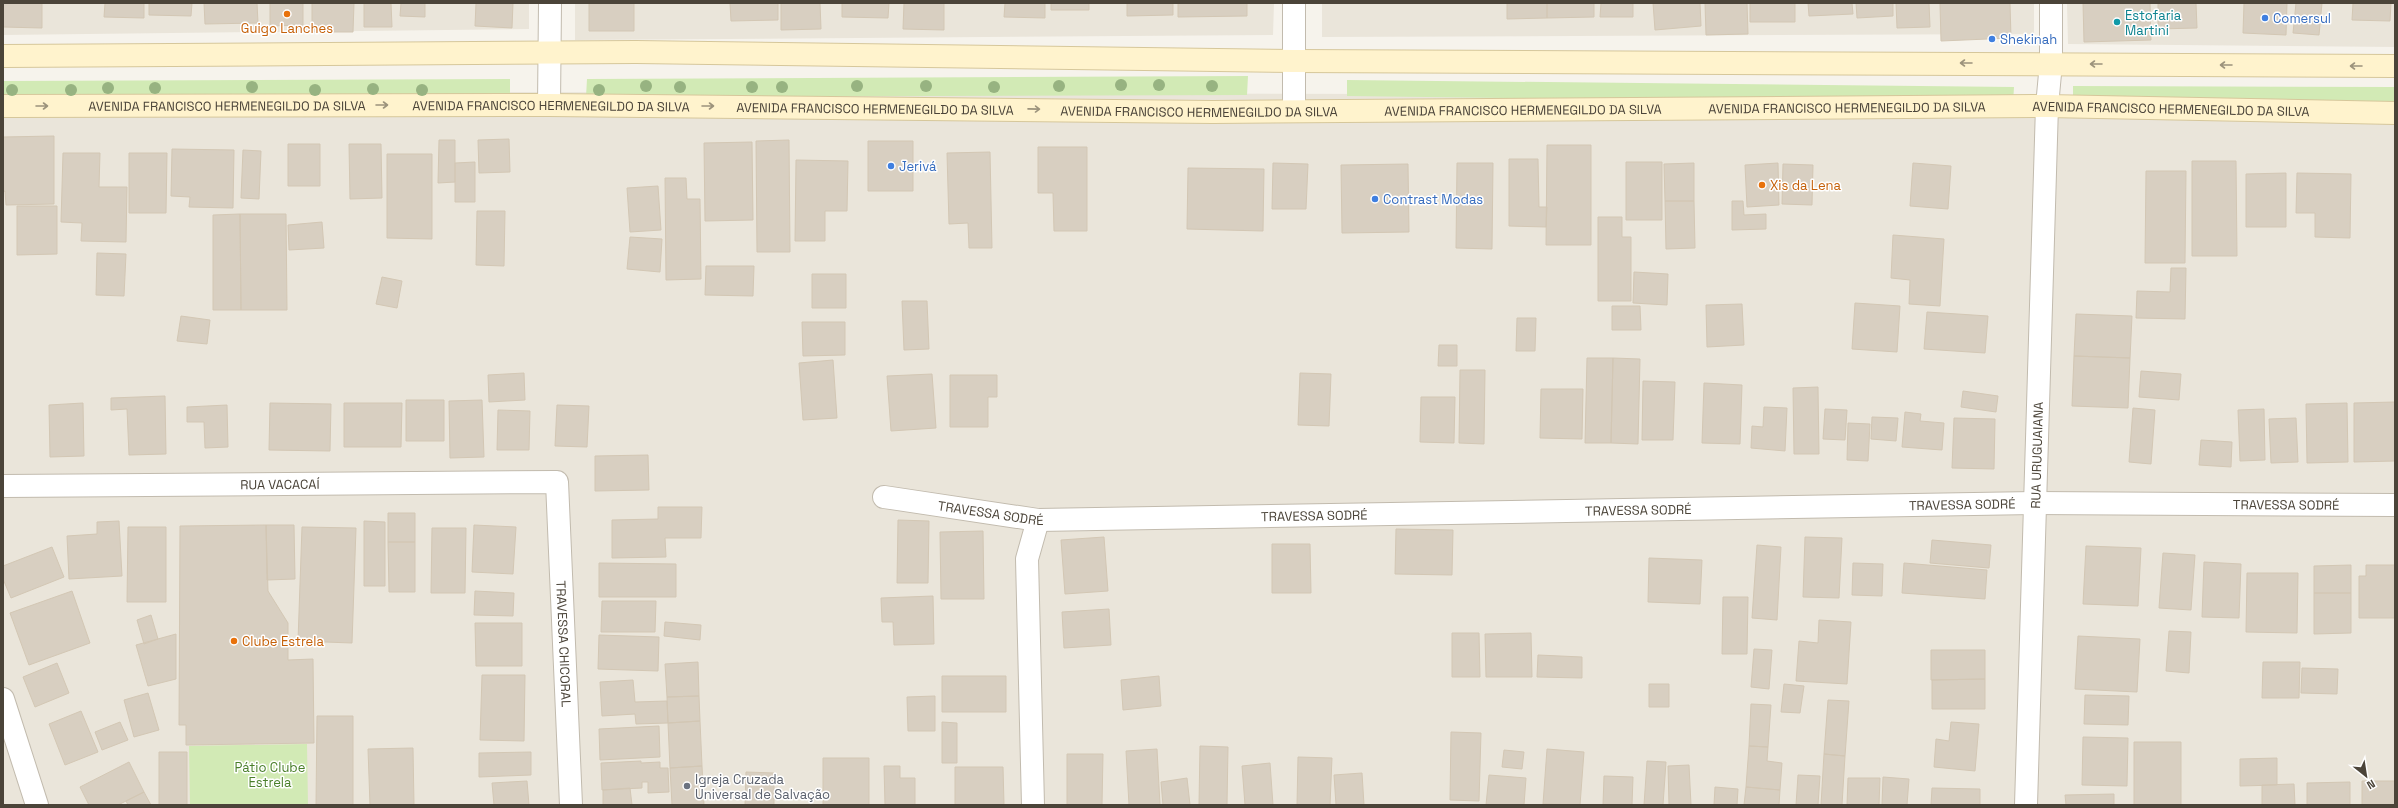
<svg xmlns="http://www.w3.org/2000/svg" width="2398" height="808" viewBox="0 0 2398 808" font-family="'Space Grotesk',sans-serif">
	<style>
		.residential { fill: #eae5da }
		.green { fill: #d2eab5 }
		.building { fill: #d8cfc1; stroke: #d3c7b4 }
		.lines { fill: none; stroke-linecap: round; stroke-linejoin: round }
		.minor-casing { stroke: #c2bbae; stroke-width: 24 }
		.secondary-casing { stroke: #d6c79b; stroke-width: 24 }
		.minor { stroke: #fff; stroke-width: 22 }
		.secondary { stroke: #fff3cd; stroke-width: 22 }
		.tree { fill: #97b381 }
		.oneway { stroke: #9c937c }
		.food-dot { fill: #e8710a; stroke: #fff; stroke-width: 1.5 }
		.shop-dot { fill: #3f7fe0; stroke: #fff; stroke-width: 1.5 }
		.culture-dot { fill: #0f9aa8; stroke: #fff; stroke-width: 1.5 }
		.worship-dot { fill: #6b7280; stroke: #fff; stroke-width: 1.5 }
		.labels { text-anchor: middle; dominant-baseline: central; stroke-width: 3; stroke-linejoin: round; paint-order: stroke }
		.culture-label { font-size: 13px; fill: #0d838f; stroke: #fff; text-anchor: start }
		.shop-label { font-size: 13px; fill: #366cbe; stroke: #fff; text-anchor: start }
		.food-label { font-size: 13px; fill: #c56008; stroke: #fff; text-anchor: start }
		.street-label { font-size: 13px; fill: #4b4439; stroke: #fff }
		.park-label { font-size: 13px; fill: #4a7f2a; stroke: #fff }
		.worship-label { font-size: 13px; fill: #5b616d; stroke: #fff; text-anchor: start }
	</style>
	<rect width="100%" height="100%" fill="#f6f3ec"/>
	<path class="residential" d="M3,3H529V29L3,35Z
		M575,3H1274L1273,35L575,40Z
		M1322,3H2034V34L1322,37Z
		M2067,3H2395V47L2068,44Z
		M3,91L2395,96V805H3Z"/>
	<path class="green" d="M1248,76L1247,95L586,97L587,79Z
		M510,79V99L3,101V81Z
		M1347,80L2014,87L2013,104L1347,96Z
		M2073,86L2395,87V104L2073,103Z
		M307,744L308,805H190L189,746Z"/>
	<path class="building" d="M3,3H42V28L3,27Z
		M105,3H144V18L104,17Z
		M149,3H192L191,16L149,15Z
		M204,3H257L258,23L205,24Z
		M270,3H303V25L270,26Z
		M312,3H354L353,32H312Z
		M364,3H391L392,27H364Z
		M401,3H425V17L400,16Z
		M476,3H513L512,28L475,26Z
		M589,3H634V31H589Z
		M730,3H778V20L731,21Z
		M781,3H820L821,29L781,30Z
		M842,3H889L888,18L842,17Z
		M904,3H944V30L903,29Z
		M1005,3H1045V18L1004,17Z
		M1051,3H1089V10H1051Z
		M1127,3H1173V15L1127,16Z
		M1178,3H1247V16L1178,17Z
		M1507,3H1547V18L1507,19Z
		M1547,3H1594V17L1547,18Z
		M1601,3H1633V17H1600Z
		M1653,3H1700L1701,26L1655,30Z
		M1705,3H1747L1748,34L1706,35Z
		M1750,3H1795V22H1750Z
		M1808,3H1852L1853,14L1809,16Z
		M1856,3H1893V16L1857,18Z
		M1896,3H1929L1930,27L1897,28Z
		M1940,3H2010L2011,38L1941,41Z
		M2083,3H2150L2151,40L2084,42Z
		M2158,3H2196L2197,28L2158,29Z
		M2244,3H2287L2286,35L2243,33Z
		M2296,3H2322L2319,35L2293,33Z
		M2353,3H2391L2390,21L2352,20Z
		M54,136V204L6,205L5,191L3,192V137Z
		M509,139L510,172L479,173L478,140Z
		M439,140H455V182L438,183Z
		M789,140L790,252H757L756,141Z
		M868,141H913V191H868Z
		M752,142L753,220L705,221L704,143Z
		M288,144H320V186H288Z
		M349,144H381L382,198L350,199Z
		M1547,145H1591V245H1546Z
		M1038,147H1087V231H1054L1053,193H1038Z
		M172,149L234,150L233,208L189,207L190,197L171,196Z
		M243,150L261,151L259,199L241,198Z
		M990,152L992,248H969L968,223L949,224L947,153Z
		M63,153H100L99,187H127L126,242L81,241L82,223L61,222Z
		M129,153H167L166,213H129Z
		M387,154H432V239L387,238Z
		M1509,159H1538L1539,207H1547L1546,227L1509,226Z
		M796,160L848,161L847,211H825V241H795Z
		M2192,161H2236L2237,256H2192Z
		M475,162V202H455V163Z
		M1626,162H1662V220H1626Z
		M1273,163L1308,164L1306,209H1272Z
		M1457,163H1493L1492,249L1456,248Z
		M1694,163V201H1665L1664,164Z
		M1778,163L1779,205L1747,207L1745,165Z
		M1913,163L1951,166L1948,209L1910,206Z
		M1408,164L1409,232L1342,233L1341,165Z
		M1783,164L1813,165L1812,205L1782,204Z
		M1188,168L1264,169L1263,231L1187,229Z
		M2146,171H2186L2185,263H2145Z
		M2286,173V227H2246V174Z
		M2297,173L2351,174L2350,238L2315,237V213H2296Z
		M665,178H686L687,199H700L701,279L666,280Z
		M658,186L661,230L630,232L627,188Z
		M1665,201H1694L1695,248L1666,249Z
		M1732,201H1743L1744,215L1766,214V229L1732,230Z
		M17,206H57V254L17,255Z
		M477,211H505L504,266L476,265Z
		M240,214L241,310H213V215Z
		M240,214H286L287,310H241Z
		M1598,217H1622V237H1631V301H1598Z
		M322,222L324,248L289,250L288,225Z
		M1893,235L1944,239L1940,306L1909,304L1910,280L1891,278Z
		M630,237L662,239L660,272L627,269Z
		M97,253L126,254L124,296L96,295Z
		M706,266H754L753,296L705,295Z
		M2171,268H2186L2185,319L2136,318L2137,291L2170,292Z
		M1634,272L1668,274L1667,305L1633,303Z
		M812,274H846V308H812Z
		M382,277L402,281L397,308L376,304Z
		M902,301H927L929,349L904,350Z
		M1855,303L1900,306L1897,352L1852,349Z
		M1742,304L1744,345L1707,347L1706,305Z
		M1612,306H1640L1641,330H1612Z
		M1927,312L1988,316L1985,353L1924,349Z
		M2076,314L2132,316L2130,358L2074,356Z
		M181,316L210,320L207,344L177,341Z
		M1517,318H1536L1535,351H1516Z
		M802,322H845V355L803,356Z
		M1439,345H1457V366H1438Z
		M2074,356L2130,358L2128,408L2072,406Z
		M1587,358H1613L1611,443H1585Z
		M1613,358L1640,359L1638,444L1611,443Z
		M833,360L837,418L803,420L799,363Z
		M1460,370H1485L1484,444L1459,443Z
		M2141,371L2181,374L2179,400L2139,397Z
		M524,373L525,400L489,402L488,375Z
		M1300,373L1331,374L1329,426L1298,425Z
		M932,374L936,428L891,431L887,376Z
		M950,375H997V397H988V427H950Z
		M1643,381L1675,382L1673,440H1642Z
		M1704,383L1742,385L1740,444L1702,443Z
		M1818,387L1819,454H1794L1793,388Z
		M1541,389H1583L1582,439L1540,438Z
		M1963,391L1998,396L1996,412L1961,407Z
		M165,396L166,454L129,455L127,409L111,410V398Z
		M1421,397H1455L1454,443L1420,442Z
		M406,400H444V441H406Z
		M482,400L484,457L450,458L449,401Z
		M2395,402V461L2354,462V403Z
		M83,403L84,456L50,457L49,405Z
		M270,403L331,404L330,451L269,450Z
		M344,403H402L401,447H344Z
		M2347,403L2348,462L2307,463L2306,404Z
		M227,405L228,447L205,448L204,422H187V407Z
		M557,405L589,406L587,447L555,446Z
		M1764,407L1787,408L1785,451L1751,448L1752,426L1763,427Z
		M2133,408L2155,410L2151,464L2129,462Z
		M1825,409L1847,410L1845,440L1823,439Z
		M2264,409L2265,460L2240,461L2238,410Z
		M498,410L530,411L529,450H497Z
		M1905,412L1921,414L1920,421L1944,423L1942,450L1902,447Z
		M1872,417L1898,418L1896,441L1871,439Z
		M1954,418L1995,419L1994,469L1952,468Z
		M2296,418L2298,462L2271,463L2269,419Z
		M1848,423L1870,424L1868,461L1847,460Z
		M2201,440L2232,442L2231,467L2199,465Z
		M648,455L649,490L595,491V456Z
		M658,507H702L701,538H665L666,557L612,558V520L658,519Z
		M388,513H415V542H388Z
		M898,520L929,521L928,583H897Z
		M119,521L122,576L69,579L67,536L97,534V522Z
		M364,521L385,522V586H364Z
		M266,525H294L295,579L267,580Z
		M266,525L268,591L288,623V660L313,659L314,743L186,745V725H179L180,526Z
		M474,525L516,527L513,574L472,572Z
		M128,527H166V602H127Z
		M302,527L356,528L352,643L298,641Z
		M432,528H466L465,593H431Z
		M1396,529L1453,530L1452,575L1395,574Z
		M983,531L984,599H941L940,532Z
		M1104,537L1108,591L1065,594L1061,540Z
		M1805,537L1842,538L1839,598L1803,597Z
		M1932,540L1991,545L1989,568L1930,563Z
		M388,542H415V592H389Z
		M1272,544H1310L1311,593H1272Z
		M1757,545L1781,547L1777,620L1752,618Z
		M2086,546L2141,548L2138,606L2083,604Z
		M52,547L64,577L11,598L3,579V566Z
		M2163,553L2195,555L2191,610L2159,608Z
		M1649,558L1702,560L1700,604L1648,602Z
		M2204,562L2241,564L2239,618L2202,617Z
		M599,563L676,564V597H599Z
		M1853,563L1883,564L1882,596L1852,595Z
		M1904,563L1987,570L1985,599L1902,593Z
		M2351,565V593H2314V566Z
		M2366,565H2395V618H2359V576H2366Z
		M2247,573H2298L2297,633L2246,632Z
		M72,591L90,643L29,665L10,613Z
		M475,591L514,593L513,616L474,615Z
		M2314,593H2351V633L2314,634Z
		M933,596L934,644L894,645L893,622H882L881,598Z
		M1723,597H1748L1747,654H1722Z
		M602,601H656L655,632H601Z
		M1109,609L1111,645L1064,648L1062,612Z
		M151,615L158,639L144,644L137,620Z
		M1819,620L1851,622L1847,684L1796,681L1799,641L1818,643Z
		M665,622L701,625L700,640L664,636Z
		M475,623H522V666H476Z
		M2169,631L2191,632L2189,673L2166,671Z
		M1452,633H1479L1480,677H1452Z
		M1531,633L1532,677H1486L1485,634Z
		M176,634V679L148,686L136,645Z
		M599,635L659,637L658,671L598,669Z
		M2078,636L2140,639L2137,692L2075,689Z
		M1754,649L1772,650L1769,689L1751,687Z
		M1931,650H1985V679L1931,680Z
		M1538,655L1582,657V678L1537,677Z
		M698,662L699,696L667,697L665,664Z
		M2263,662H2300L2299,698H2262Z
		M57,663L69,693L35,707L23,677Z
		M2302,668L2338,669L2337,694L2301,693Z
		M482,675H525L524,741L480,740Z
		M942,676H1006V712H942Z
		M1159,676L1161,706L1123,710L1121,680Z
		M1985,679V709H1932V680Z
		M633,680L635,702L667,701L668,723L636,724L635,714L602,716L600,682Z
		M1649,684H1669V707H1649Z
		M1784,684L1804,686L1800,713L1781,712Z
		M148,693L159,730L134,737L124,700Z
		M2085,695L2129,696L2128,725L2084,724Z
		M699,696L700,721L668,723L667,697Z
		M935,696V731H908L907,697Z
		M1828,700L1849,701L1845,756L1824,754Z
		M1751,704L1771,705L1768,747L1749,746Z
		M81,711L98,752L65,765L49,724Z
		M317,716H353V805H316Z
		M700,721L702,766L670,768L668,723Z
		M120,722L128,740L102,750L95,732Z
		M942,722L957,723V763H942Z
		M1951,722L1979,724L1975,771L1934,767L1936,739L1949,741Z
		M659,726L660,757L600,760L599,729Z
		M1451,732L1481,733L1479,801L1450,800Z
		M2083,737L2128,738L2127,786L2082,785Z
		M2134,742H2181V805H2134Z
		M1200,746L1228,747L1227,805H1199Z
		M1749,746L1768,747L1767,761L1782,763L1780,790L1746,787Z
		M413,748L414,805H370L368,749Z
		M1157,749L1160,805H1129L1126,751Z
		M1547,749L1584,752L1580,805L1543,804Z
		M1504,750L1524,752L1522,769L1502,767Z
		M159,752H187V805H159Z
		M531,752V775L479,777V753Z
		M1067,754H1103L1102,805H1067Z
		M1824,754L1845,756L1842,805H1821Z
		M1298,757L1332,758L1330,805H1297Z
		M823,758H869V805H823Z
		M2277,758V785L2240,786V759Z
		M641,761V763L660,762V768H668L669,792L648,793V782H642V788L602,790L601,763Z
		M1647,761L1666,762L1663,805H1644Z
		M129,762L144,792L118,805H89L80,787Z
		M1270,763L1273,805H1245L1242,766Z
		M1689,765L1691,805H1669L1668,766Z
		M702,766L704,805H672L670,768Z
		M884,766H900V778H915V805H885Z
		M955,767H1003L1004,805H955Z
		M746,772L774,773V805H745Z
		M1362,773L1364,805H1336L1334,775Z
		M1489,775L1526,778L1524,805H1486Z
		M1798,775L1820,776L1818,805H1796Z
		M1604,776L1633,777L1632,805H1603Z
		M1883,777L1909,779L1907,805H1882Z
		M1187,778L1190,805H1163L1161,782Z
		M1848,778H1880L1879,805H1847Z
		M527,781L529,805H494L492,783Z
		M2362,781H2395V805H2362Z
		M2350,782V805H2307V783Z
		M2294,784L2295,805H2262V785Z
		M1715,787L1738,789L1737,805H1714Z
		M1746,787L1780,790L1779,805H1744Z
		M630,788L632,805H603V790Z
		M1932,788L1980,789V805H1931Z
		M144,792L151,805H128L126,801Z
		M2114,794V805H2066L2065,795Z"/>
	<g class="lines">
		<g class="minor-casing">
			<g id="minor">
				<path d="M1294,3V111"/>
				<path d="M549,105L550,3"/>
				<path id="s1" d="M3,486L557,482L571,805"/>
				<path id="s2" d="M884,497L1038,520L2034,503L2395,505"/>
				<path d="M3,699L37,805"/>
				<path d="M1033,805L1027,559L1038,520"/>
				<path id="s3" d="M2026,805L2047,106L2051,63V3"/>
			</g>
		</g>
		<g class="secondary-casing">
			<g id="secondary">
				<path d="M3,56L636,52L1295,61L2395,66"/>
				<path id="s4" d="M3,106L549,105L1213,112L2047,106L2395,113"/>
			</g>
		</g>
		<use href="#minor" class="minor"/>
		<use href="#secondary" class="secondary"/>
	</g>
	<g class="tree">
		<circle cx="1121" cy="85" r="6"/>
		<circle cx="1159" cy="85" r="6"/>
		<circle cx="646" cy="86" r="6"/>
		<circle cx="857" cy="86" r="6"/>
		<circle cx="926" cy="86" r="6"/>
		<circle cx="1059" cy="86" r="6"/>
		<circle cx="1212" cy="86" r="6"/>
		<circle cx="252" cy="87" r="6"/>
		<circle cx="680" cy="87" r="6"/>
		<circle cx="752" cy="87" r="6"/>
		<circle cx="782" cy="87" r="6"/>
		<circle cx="994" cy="87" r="6"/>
		<circle cx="108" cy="88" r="6"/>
		<circle cx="155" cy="88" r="6"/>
		<circle cx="373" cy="89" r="6"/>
		<circle cx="12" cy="90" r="6"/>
		<circle cx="71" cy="90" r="6"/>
		<circle cx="315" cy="90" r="6"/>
		<circle cx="422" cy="90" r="6"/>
		<circle cx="599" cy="90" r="6"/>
	</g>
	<defs><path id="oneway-shaft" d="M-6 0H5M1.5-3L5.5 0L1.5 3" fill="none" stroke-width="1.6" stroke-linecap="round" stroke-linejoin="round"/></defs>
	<g class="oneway">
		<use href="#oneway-shaft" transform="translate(1966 63) rotate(-180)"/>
		<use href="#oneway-shaft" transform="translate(2096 64) rotate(-180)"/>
		<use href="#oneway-shaft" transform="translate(2226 65) rotate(-180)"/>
		<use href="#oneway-shaft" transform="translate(2356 66) rotate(-180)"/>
		<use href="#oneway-shaft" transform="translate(382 105)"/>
		<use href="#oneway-shaft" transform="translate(42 106)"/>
		<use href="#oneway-shaft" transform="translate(708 106)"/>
		<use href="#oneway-shaft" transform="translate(1034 109) rotate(1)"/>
	</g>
	<g class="food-dot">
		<circle cx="287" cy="14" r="4"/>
		<circle cx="1762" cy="185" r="4"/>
		<circle cx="234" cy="641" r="4"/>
	</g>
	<g class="shop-dot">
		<circle cx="2265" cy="18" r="4"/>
		<circle cx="1992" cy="39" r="4"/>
		<circle cx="891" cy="166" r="4"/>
		<circle cx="1375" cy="199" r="4"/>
	</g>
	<circle class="culture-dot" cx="2117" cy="22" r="4"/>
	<circle class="worship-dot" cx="687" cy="786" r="4"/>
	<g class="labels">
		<g class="culture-label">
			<text x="2125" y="15">Estofaria<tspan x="2125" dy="15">Martini</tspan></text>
		</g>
		<g class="shop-label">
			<text x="2273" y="18">Comersul</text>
			<text x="2000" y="39">Shekinah</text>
			<text x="899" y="166">Jerivá</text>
			<text x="1383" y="199">Contrast Modas</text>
		</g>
		<g class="food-label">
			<text x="287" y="28" text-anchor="middle">Guigo Lanches</text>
			<text x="1770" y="185">Xis da Lena</text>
			<text x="242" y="641">Clube Estrela</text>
		</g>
		<g class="street-label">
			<text stroke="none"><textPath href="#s4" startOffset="224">AVENIDA FRANCISCO HERMENEGILDO DA SILVA</textPath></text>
			<text stroke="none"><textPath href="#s4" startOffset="548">AVENIDA FRANCISCO HERMENEGILDO DA SILVA</textPath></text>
			<text stroke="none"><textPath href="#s4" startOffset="872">AVENIDA FRANCISCO HERMENEGILDO DA SILVA</textPath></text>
			<text stroke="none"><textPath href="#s4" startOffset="1844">AVENIDA FRANCISCO HERMENEGILDO DA SILVA</textPath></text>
			<text stroke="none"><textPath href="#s4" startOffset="1520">AVENIDA FRANCISCO HERMENEGILDO DA SILVA</textPath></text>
			<text stroke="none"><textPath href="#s4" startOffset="2168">AVENIDA FRANCISCO HERMENEGILDO DA SILVA</textPath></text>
			<text stroke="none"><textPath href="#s4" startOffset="1196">AVENIDA FRANCISCO HERMENEGILDO DA SILVA</textPath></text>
			<text stroke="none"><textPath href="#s3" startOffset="350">RUA URUGUAIANA</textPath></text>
			<text stroke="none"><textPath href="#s1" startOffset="277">RUA VACACAÍ</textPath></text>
			<text stroke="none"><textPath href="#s2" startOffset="1080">TRAVESSA SODRÉ</textPath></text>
			<text stroke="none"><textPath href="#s2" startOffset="1404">TRAVESSA SODRÉ</textPath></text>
			<text stroke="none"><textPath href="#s2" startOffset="756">TRAVESSA SODRÉ</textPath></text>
			<text stroke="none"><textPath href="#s2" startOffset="108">TRAVESSA SODRÉ</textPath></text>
			<text stroke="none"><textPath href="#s2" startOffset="432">TRAVESSA SODRÉ</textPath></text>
			<text stroke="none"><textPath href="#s1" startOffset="716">TRAVESSA CHICORAL</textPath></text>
		</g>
		<g class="park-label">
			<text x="270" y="767">Pátio Clube<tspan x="270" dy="15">Estrela</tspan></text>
		</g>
		<g class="worship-label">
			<text x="695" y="779">Igreja Cruzada<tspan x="695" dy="15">Universal de Salvação</tspan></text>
		</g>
	</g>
	<rect width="2398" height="808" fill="none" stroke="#4b4439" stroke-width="8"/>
	<g transform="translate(2366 776) rotate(150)" stroke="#ffffff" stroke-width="3" paint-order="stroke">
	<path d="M0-3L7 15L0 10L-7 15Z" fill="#4b4439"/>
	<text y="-6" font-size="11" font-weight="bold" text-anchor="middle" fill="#4b4439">N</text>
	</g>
</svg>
